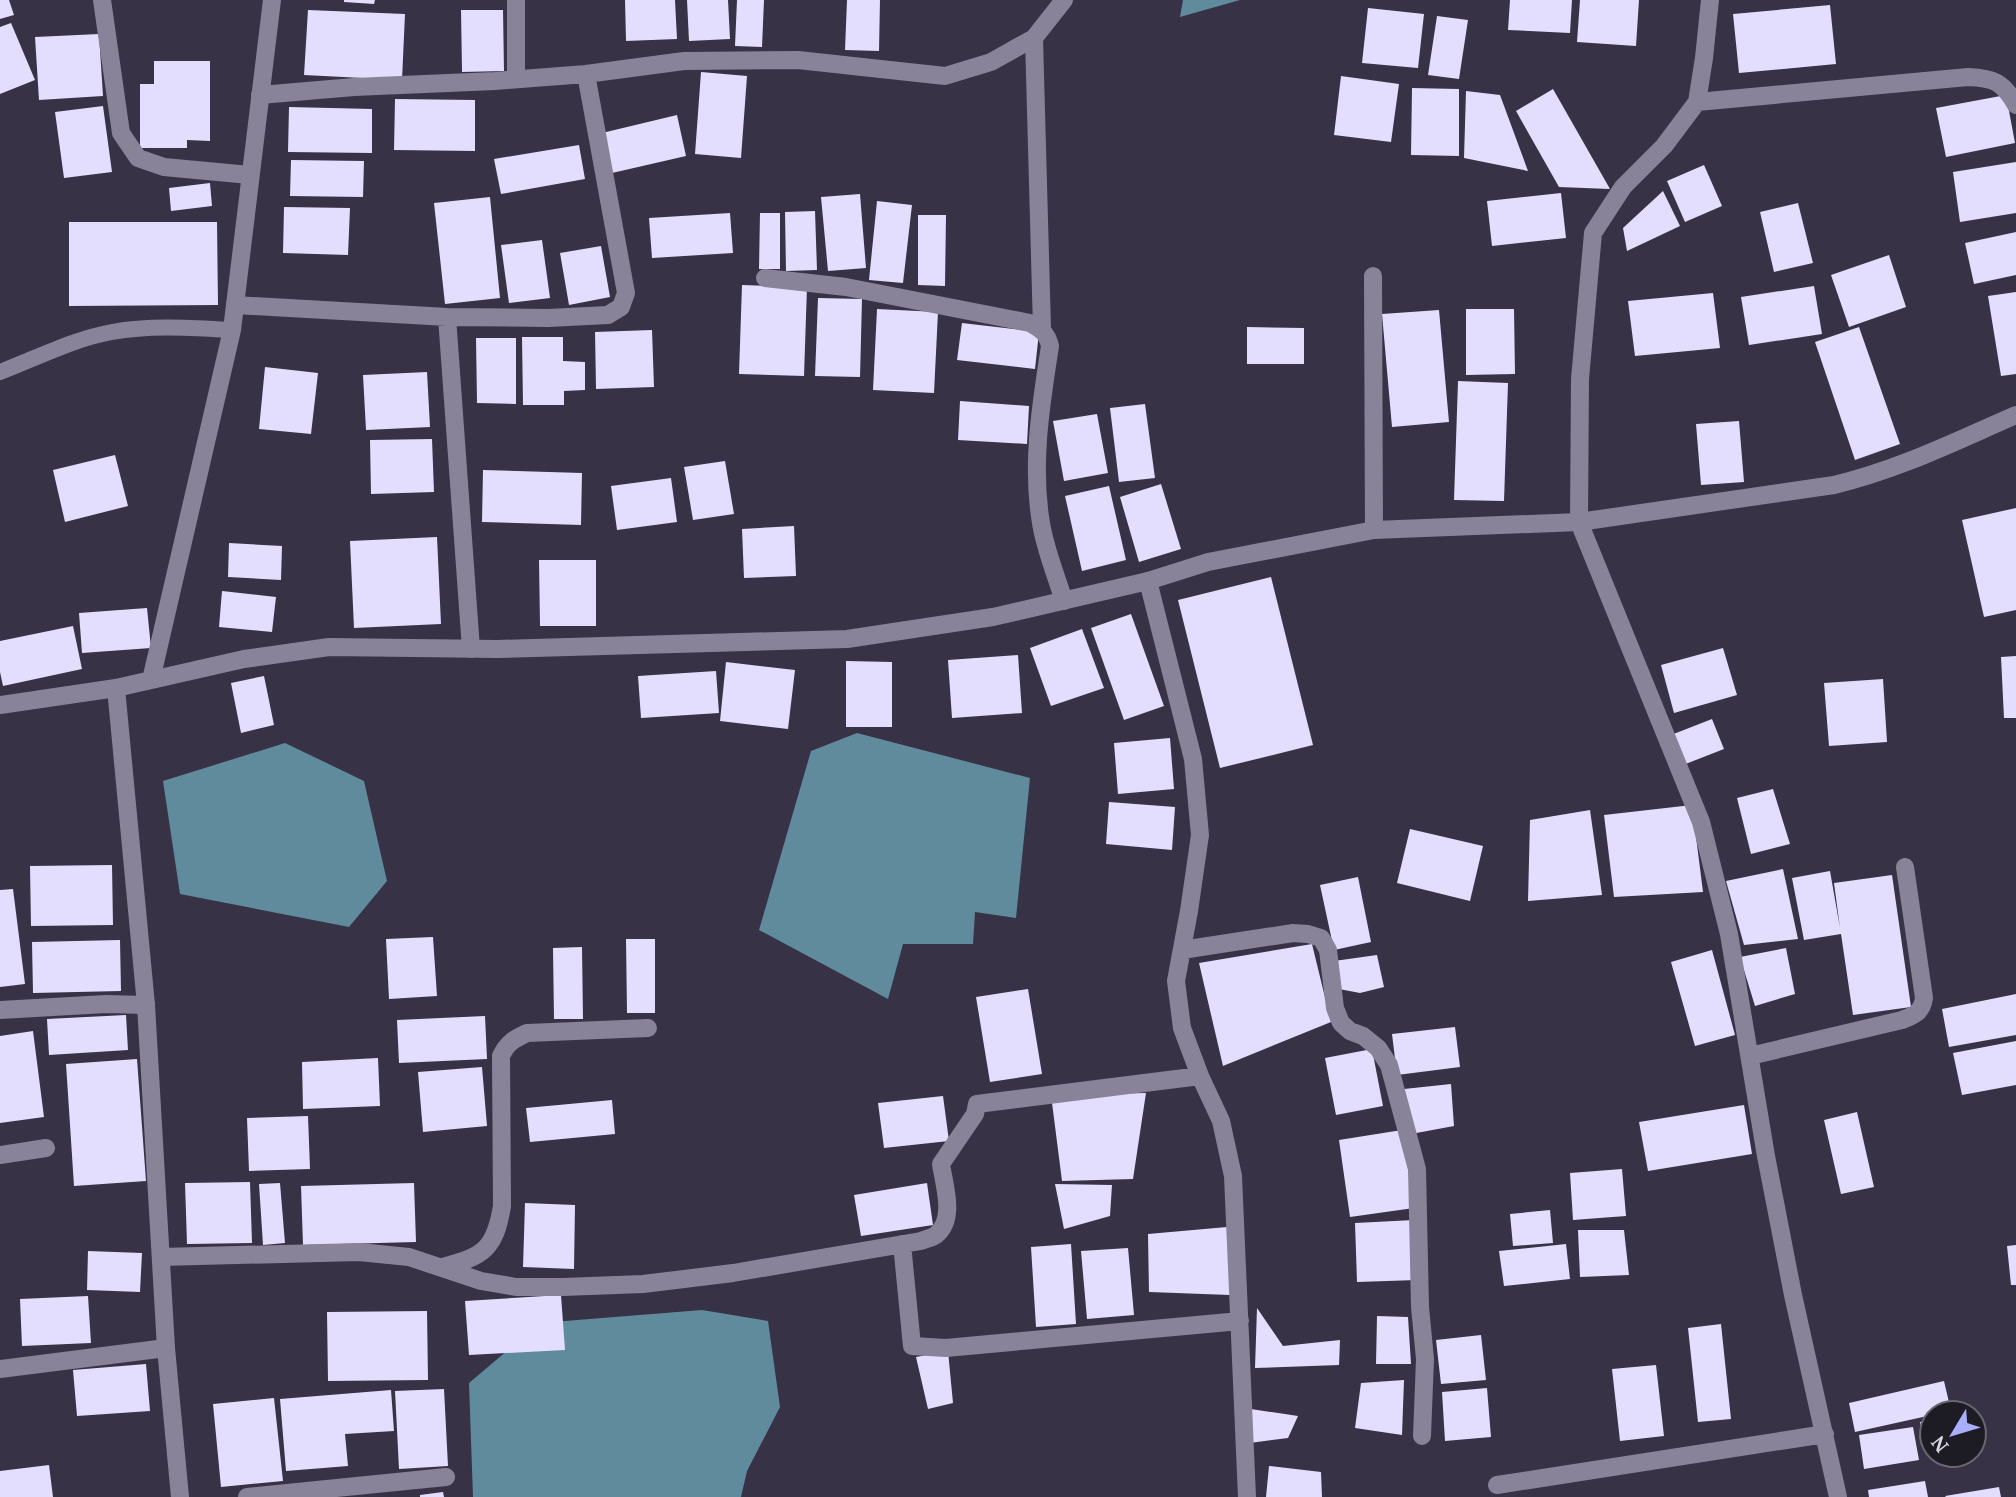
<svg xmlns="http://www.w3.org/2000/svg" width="2016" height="1497" viewBox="0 0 2016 1497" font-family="'PT Serif',serif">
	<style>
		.water { fill: #608b9d }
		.building { fill: #e4defe }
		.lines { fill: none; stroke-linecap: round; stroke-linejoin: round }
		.service { stroke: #888399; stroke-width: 16 }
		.minor { stroke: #888399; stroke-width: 18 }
		.tertiary { stroke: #888399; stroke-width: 18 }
	</style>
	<rect width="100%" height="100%" fill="#373245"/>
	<path class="water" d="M1183,0H1240L1180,17Z
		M857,733L1030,778L1016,918L975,912L973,944H903L888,999L759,930L811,751Z
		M285,743L364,781L387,881L349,927L180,894L163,781Z
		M702,1310L768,1321L780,1407L747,1471L741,1497H473L469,1383L540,1323Z"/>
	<path class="building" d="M0,0H9L14,15L0,19Z
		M344,0H375L374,4L344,2Z
		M625,0H675L677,39L626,41Z
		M687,0H728L730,39L689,41Z
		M737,0H764L762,47L735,46Z
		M847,0H880L879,51L845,50Z
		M1510,0H1572L1570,33L1508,30Z
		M1580,0H1639L1636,46L1577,42Z
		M1830,5L1836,64L1739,73L1733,14Z
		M1368,8L1424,14L1418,68L1362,63Z
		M308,10L405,14L402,80L304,75Z
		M461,10H503L504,71L462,72Z
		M1437,16L1468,20L1459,79L1428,75Z
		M11,23L35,80L0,94V27Z
		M99,34L103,96L39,100L35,37Z
		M154,61H210V141L187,140V148H140V84H154Z
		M701,72L747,76L741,158L695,154Z
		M1341,76L1399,84L1391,142L1334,135Z
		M1412,88L1459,89V156L1411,155Z
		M1553,89L1610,189L1559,187L1516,111Z
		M1466,91L1500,95L1528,171L1464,158Z
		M2006,95L2015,143L1946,157L1936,108Z
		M395,99L475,100V151L394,150Z
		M103,106L112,172L64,178L55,112Z
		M289,107L372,109V153L288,152Z
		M677,115L686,156L612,173L602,133Z
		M579,145L585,179L501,194L494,159Z
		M291,160L364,161L363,197L290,196Z
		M2016,162V213L1960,222L1953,172Z
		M1704,165L1722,206L1685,222L1667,181Z
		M210,183L212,206L171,211L169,188Z
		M1663,191L1680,226L1627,251L1623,228Z
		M1561,193L1566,238L1492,246L1487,201Z
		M860,194L866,268L828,271L821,197Z
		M490,197L500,298L445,304L434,203Z
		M877,201L912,205L903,283L869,280Z
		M1798,203L1813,263L1774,272L1760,212Z
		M284,207L350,208L348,255L283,253Z
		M815,211L817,270L786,271L785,212Z
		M730,213L733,253L652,258L649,218Z
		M760,213H780V269H759Z
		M918,215H946L945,286L918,285Z
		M69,222H217L218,305L69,306Z
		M2016,232V275L1974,284L1965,243Z
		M542,240L550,298L509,303L501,245Z
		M601,246L610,297L569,305L560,253Z
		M1889,255L1906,307L1849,327L1831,275Z
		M742,285L807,287L804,376L739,374Z
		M1814,286L1822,334L1749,345L1741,297Z
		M2016,292V374L2001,376L1988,296Z
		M1713,293L1720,348L1635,356L1628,301Z
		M818,298L862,299L860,377L815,376Z
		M877,309L938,312L934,393L873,390Z
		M1466,309H1514L1515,374L1466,375Z
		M1439,310L1449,422L1392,427L1382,314Z
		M962,323L1039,332L1035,369L957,360Z
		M1247,327L1304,328V364H1247Z
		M1859,327L1900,444L1855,460L1815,342Z
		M652,330L654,387L596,389L595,332Z
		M522,337H563V361L585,362V390L564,391V405H523Z
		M476,338H516V404L477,403Z
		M265,367L318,373L311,434L259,429Z
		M427,372L430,427L366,430L363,375Z
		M1458,381L1508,383L1504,501L1454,500Z
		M960,401L1029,406L1027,444L958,440Z
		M1145,404L1155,478L1119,482L1110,408Z
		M1097,414L1108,473L1064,481L1053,421Z
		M1739,421L1744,482L1701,485L1696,424Z
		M432,439L434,492L371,494L370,440Z
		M115,455L128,506L65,522L53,470Z
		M725,461L734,514L693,520L684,467Z
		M483,470L582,473L581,525L482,522Z
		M671,478L677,522L617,530L611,486Z
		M1161,484L1181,549L1139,562L1120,497Z
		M1109,486L1126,560L1082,571L1065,496Z
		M2016,508V610L1984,617L1962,520Z
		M794,526L796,576L744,578L742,529Z
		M437,537L441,624L354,628L350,541Z
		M229,543L282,546L281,580L228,577Z
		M539,560H596V626H540Z
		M1271,577L1313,745L1220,768L1178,600Z
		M222,591L276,597L272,632L219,627Z
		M147,608L151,648L82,653L79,613Z
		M1131,614L1164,706L1124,720L1091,628Z
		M73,626L82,669L3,686L0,672V641Z
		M1082,629L1104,688L1051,706L1030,648Z
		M1723,648L1737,695L1674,713L1661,665Z
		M1018,655L1022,713L952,718L948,660Z
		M2016,656V718H2004L2001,657Z
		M846,661L892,662V727H846Z
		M726,662L795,670L788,729L720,721Z
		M716,671L719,713L641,718L638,676Z
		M264,676L274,725L241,733L231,683Z
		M1883,679L1887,742L1829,746L1824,683Z
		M1712,719L1724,749L1683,765L1671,735Z
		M1170,738L1174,789L1118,794L1114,743Z
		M1773,789L1790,844L1751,854L1737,798Z
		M1109,802L1175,807L1172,850L1106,844Z
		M1692,805L1703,892L1614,897L1604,815Z
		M1590,810L1602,895L1528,901L1530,820Z
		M1410,829L1483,846L1470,901L1397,883Z
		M112,865L113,925L31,926L30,866Z
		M1783,869L1798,939L1744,945L1726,881Z
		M1830,871L1840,928L1834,883L1892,875L1911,1007L1853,1015L1841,934L1804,940L1792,878Z
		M1358,877L1371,942L1334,950L1320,885Z
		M13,889L25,984L0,987V890Z
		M433,937L437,996L389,999L386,939Z
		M626,939H655V1013H627Z
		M120,940L121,991L33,993L32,942Z
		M1312,944L1331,1022L1223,1066L1199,963Z
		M582,947L583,1019H554L553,948Z
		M1786,948L1795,994L1755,1006L1740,957Z
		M1712,950L1735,1035L1695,1046L1671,962Z
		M1377,955L1384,987L1360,993L1339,989L1334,961Z
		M1028,989L1042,1074L990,1082L976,997Z
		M2016,994V1035L1949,1047L1942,1009Z
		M126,1015L128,1050L49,1055L47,1019Z
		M485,1016L487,1059L399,1063L397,1020Z
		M1455,1027L1460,1067L1397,1075L1392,1034Z
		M33,1031L44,1117L0,1123V1036Z
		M2016,1041V1085L1962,1095L1953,1053Z
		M1372,1049L1383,1106L1336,1115L1325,1058Z
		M378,1058L380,1106L303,1109L302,1062Z
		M137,1059L146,1181L74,1186L66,1064Z
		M482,1067L487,1126L423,1132L418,1072Z
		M1451,1084L1454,1126L1411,1134L1404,1089Z
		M1146,1093L1133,1179L1062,1181L1051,1095Z
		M943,1096L949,1141L884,1148L878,1103Z
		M612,1100L615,1134L530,1142L526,1108Z
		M1744,1105L1752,1154L1648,1171L1639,1122Z
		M1857,1112L1874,1187L1841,1194L1824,1120Z
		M308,1116L310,1169L249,1171L247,1118Z
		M1402,1130L1414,1208L1350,1217L1339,1140Z
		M1622,1169L1626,1216L1573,1220L1570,1173Z
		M250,1182L252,1243L187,1244L185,1183Z
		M280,1183L285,1243L263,1245L259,1184Z
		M414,1183L416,1242L303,1245L301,1186Z
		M927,1183L933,1225L861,1236L854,1195Z
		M1055,1184L1112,1185L1110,1216L1064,1229Z
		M525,1203L575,1205L574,1269L523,1267Z
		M1550,1210L1553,1243L1513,1246L1510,1214Z
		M1414,1220L1417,1280L1357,1282L1355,1223Z
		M1227,1227L1230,1295L1149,1292L1148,1234Z
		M1578,1230H1624L1629,1275L1580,1277Z
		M1071,1244L1076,1324L1036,1327L1031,1247Z
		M1566,1244L1570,1279L1504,1286L1499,1251Z
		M2016,1245V1285H2011L2007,1246Z
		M1128,1248L1134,1315L1087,1319L1081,1251Z
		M88,1251L142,1253L140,1292L87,1290Z
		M561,1295L565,1350L469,1355L465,1301Z
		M88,1296L91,1343L22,1346L20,1299Z
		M1257,1308L1283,1346L1340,1340L1339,1365L1255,1368Z
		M427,1311L428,1380L328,1381L327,1312Z
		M1377,1316L1408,1317L1411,1364H1376Z
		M1721,1324L1731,1419L1698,1422L1688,1328Z
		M1481,1335L1486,1380L1441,1384L1436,1340Z
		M948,1351L953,1403L928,1409L916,1357Z
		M146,1364L150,1411L77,1416L73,1370Z
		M1656,1365L1664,1436L1620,1441L1612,1369Z
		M1404,1380L1402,1435L1355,1428L1361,1383Z
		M1944,1381L1951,1411L1932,1413V1415L1855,1432L1849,1403Z
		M1487,1388L1491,1437L1445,1441L1442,1392Z
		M444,1389L448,1466L399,1469L395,1391Z
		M391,1390L394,1431L345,1434L348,1466L286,1471L280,1399Z
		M274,1398L283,1481L221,1487L213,1404Z
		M1251,1409L1298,1416L1288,1438L1250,1443Z
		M1932,1420V1451L1926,1452L1920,1422Z
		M1913,1427L1919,1460L1864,1469L1859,1435Z
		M49,1465L53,1497H0V1471Z
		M1269,1466L1321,1472L1322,1497H1266Z
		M1925,1481L1928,1497H1869L1868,1490Z
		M1999,1487L2001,1497H1946L1945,1496Z
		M443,1492L444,1497H420V1495Z"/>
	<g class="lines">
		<path class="service" d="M0,372C37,358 73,339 112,332C152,325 192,328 232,330"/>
		<path class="minor" d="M102,0L121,133L138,158L164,167L250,175
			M516,0V79
			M1710,0L1704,58L1697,102L1664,146L1623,187L1593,233L1580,379L1579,522L1701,822L1729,934L1766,1156L1793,1295L1838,1497
			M1034,38L1042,329
			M260,95L354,87L495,81L586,74L684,61L798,60L945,76L991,62L1034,38L1064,0
			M1697,102L1968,77C1994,78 2003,82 2016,105
			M1373,276L1374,530
			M765,278L846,287L1030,323C1041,329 1047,333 1050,346C1041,404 1031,464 1041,523C1045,549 1056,575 1064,601
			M235,305L447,317L548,318L608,315L621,307L626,293L586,74
			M447,317L471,649
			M1148,581L1193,759L1200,835L1189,911L1176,981L1182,1028L1200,1076L1221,1121L1233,1176L1247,1497
			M1182,950L1293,933L1308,934L1321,938L1328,950L1335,1008L1341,1023L1350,1031L1363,1036L1378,1048L1389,1065L1417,1169L1420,1307L1425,1359L1422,1436
			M0,1010L106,1004L146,1005
			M1750,1056L1902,1020C1915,1015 1922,1012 1924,998L1905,867
			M0,1155L46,1148
			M902,1244L912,1346L946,1348L1240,1321
			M161,1257L359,1252L409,1257L481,1281L516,1287H563L643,1284L733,1273L921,1241C925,1239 932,1238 936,1235C956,1219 944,1185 941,1164L975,1114L977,1104L1200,1076
			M443,1267C484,1256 495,1249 502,1206L501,1056C507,1043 514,1039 527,1033L648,1028
			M0,1369L166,1348
			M1497,1485L1825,1434
			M247,1497L446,1477"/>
		<path class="tertiary" d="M151,680L232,330L272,0
			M116,688L146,1005L166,1348L180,1497
			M0,705L116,688L244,659L329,647L497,649L847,639L993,617L1148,581L1208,562L1374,530L1579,522L1834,485C1898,470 1956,441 2016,415"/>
	</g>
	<g transform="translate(1953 1434) rotate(232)"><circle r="33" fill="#1d1c24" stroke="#696871" stroke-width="2"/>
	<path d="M0-5L12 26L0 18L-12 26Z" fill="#a8b0fc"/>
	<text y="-10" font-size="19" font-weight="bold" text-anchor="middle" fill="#dbd9e5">N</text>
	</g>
</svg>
